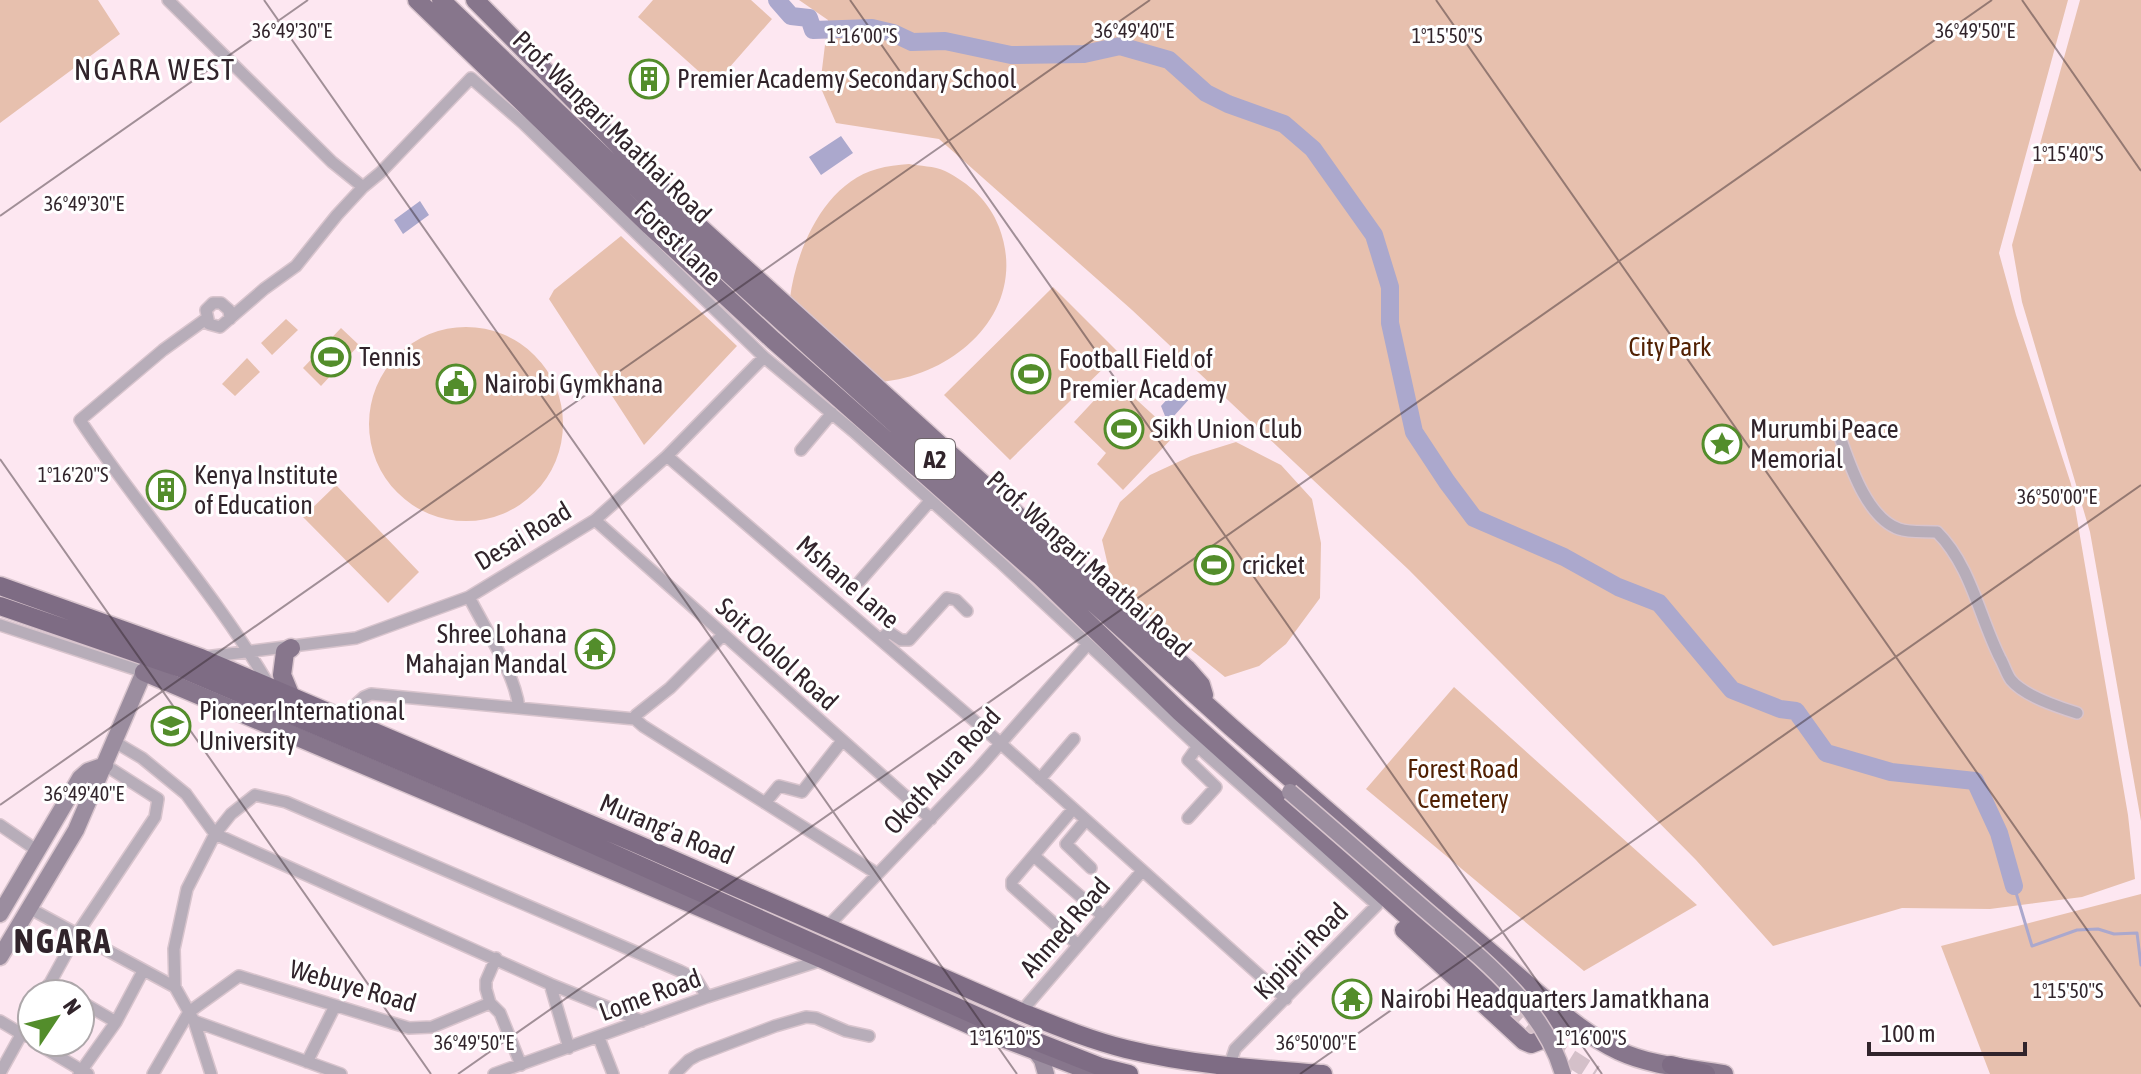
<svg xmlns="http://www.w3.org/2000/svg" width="2141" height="1074" viewBox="0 0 2141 1074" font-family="'Asap Condensed',sans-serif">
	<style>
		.green { fill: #e7c0ae }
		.water { fill: #aba8cd }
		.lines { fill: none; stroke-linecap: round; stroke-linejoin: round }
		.stream { stroke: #aba8cd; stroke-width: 3 }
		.river { stroke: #aba8cd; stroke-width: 18 }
		.primary-tunnel { stroke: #d4c0c9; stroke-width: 18; stroke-dasharray: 18 9; stroke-linecap: butt }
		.minor-casing { stroke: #d8c4cd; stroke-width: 14 }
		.secondary-casing { stroke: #d8c4cd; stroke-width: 19 }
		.primary-casing { stroke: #d8c4cd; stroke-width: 21 }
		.trunk-casing { stroke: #d8c4cd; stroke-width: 21 }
		.minor { stroke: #b7adb9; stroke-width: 11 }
		.secondary { stroke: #9b8d9f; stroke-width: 16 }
		.primary { stroke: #87768c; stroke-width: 18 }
		.trunk { stroke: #7e6c84; stroke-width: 18 }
		.secondary-bridge-casing { stroke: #d8c4cd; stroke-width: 19; stroke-linecap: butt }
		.secondary-bridge { stroke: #9b8d9f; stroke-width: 16 }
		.ticks { fill: none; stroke: #31242b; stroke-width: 2; stroke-opacity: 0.45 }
		.labels { text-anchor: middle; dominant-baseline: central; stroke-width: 6; stroke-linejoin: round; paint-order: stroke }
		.shield { fill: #fff; stroke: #6f666b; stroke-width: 2 }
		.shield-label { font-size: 24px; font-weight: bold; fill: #31242b }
		.poi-label { font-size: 26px; fill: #31242b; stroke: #fff; text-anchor: start }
		.street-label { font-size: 26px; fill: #31242b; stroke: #fff }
		.park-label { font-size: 26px; fill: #522103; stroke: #fff }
		.quarter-label { font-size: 30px; letter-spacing: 2px; fill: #31242b; stroke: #fff }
		.district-label { font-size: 34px; font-weight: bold; letter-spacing: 2px; fill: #31242b; stroke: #fff }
		.ticks-label { font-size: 20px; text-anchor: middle; fill: #31242b; stroke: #fff; stroke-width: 6; stroke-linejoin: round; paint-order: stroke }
	</style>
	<rect width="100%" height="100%" fill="#fde7f1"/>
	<path class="green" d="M0,0H98L120,34L0,123Z
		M653,0H751L772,19L714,85L638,17Z
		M799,0H2068L1999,253L2016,315L2071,484L2128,815L2135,879L2082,897L1990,909L1902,908L1773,946L1696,860L1409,570L1132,310L939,139L836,123L820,86L828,20Z
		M2080,0H2141V821L2090,532L2022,302L2012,245Z
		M909,164C920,166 934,166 945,171C969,183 989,201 999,227C1030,308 958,375 881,382L790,298C796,249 825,183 877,169C887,166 898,165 909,164Z
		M621,236L737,346L644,445L549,299L554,290Z
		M1053,287L1119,353L1010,460L944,395Z
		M286,319L298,330L272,355L261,343Z
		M369 424a97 97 0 1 1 194 0a97 97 0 1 1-194 0Z
		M341,328L359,345L321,386L303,368Z
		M247,358L260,372L235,396L222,384Z
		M1114,379L1175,435L1123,490L1097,464L1106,453L1074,422Z
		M1236,442L1281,465L1312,499L1321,543L1320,598L1286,644L1259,666L1225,677L1113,587L1102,540L1120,502L1150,475L1191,456Z
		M336,485L419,572L388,603L303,517Z
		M1454,687L1697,905L1584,971L1366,789Z
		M2141,894V1074H1990L1941,946Z"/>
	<path class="water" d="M841,136L853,153L821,175L809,157Z
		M420,201L429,215L403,234L394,220Z
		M1180,385L1192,396L1173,417L1165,416L1161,406Z"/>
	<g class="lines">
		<path class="stream" d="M2014,886L2032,946L2077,930L2098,929L2114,934L2137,933L2141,965"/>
		<path class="river" d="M777,0L791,16L809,18L813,30L872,28L893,33L912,42L945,41L1011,55L1084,54L1120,46L1169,60L1206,93L1228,104L1284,124L1313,149L1374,235L1390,287V323L1414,432L1447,482L1474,518L1564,557L1618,587L1659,603L1732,690L1780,709L1796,711L1826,753L1891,772L1975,781L1999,833L2014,886"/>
		<path class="primary-tunnel" d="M1508,1007L1554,1048L1595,1074"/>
		<g class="minor-casing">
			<path id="minor" d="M168,0L332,162L363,187
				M206,319L163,350L80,420C140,511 214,591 269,685
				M230,319L229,310L221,303H213L206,310L209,324L220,327L264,289L296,266L337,215L363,187L380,173L471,78L523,123L764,357L853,431L1000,562L1206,754L1377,905L1235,1049L1229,1067
				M1840,437C1850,465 1867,518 1899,529C1910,533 1926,531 1937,532C1971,566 1979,616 2000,658C2004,665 2007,675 2011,680C2024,696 2058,707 2077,713
				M801,450L832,413
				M667,456L999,742L1286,999
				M595,520L931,819
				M860,581L930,501
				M469,597C485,629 515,673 519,708
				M0,625L144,672
				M723,635L670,688L636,715L635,719L643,726L876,873
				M881,639L889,632L901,640H909L947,598L956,600L967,611
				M205,657L356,638L469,597L595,520L667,456L764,357
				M341,718L364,697L371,694L635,719
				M115,742L142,758L186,794L215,834L550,984L569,1048
				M1040,779L1074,739
				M765,803L779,786L802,792L842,741
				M1073,809L1012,881V886L1078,945
				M1188,818L1216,787L1188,760L1198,746
				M1086,820L1066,844L1091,868
				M0,825L38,851
				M1034,856L1103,916
				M29,908L175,987
				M827,927L978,769L1088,644
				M496,958L486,981V989L490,1003L500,1013L521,1065
				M49,984L67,994
				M550,984L642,1021
				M44,994L77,934L155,817L158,799L105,765
				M80,1001L116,1022
				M1021,1012L1142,871
				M0,1021L25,1036
				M194,1021L341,1074
				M599,1038L613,1074
				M34,1042L88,1074
				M307,1062L335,1006
				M0,1073L32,1015
				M79,1074L116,1022L143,971
				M153,1074L189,1012L239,976L409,1028L432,1027L490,1003
				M211,1074L194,1021L175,987L174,949L187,889L215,834L231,814L255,795L286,802L680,971L696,979L707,997
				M494,1074L707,997L822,960
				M675,1074L689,1060L698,1055L775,1026L806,1017L816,1018L846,1031L869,1036"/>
		</g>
		<g class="secondary-casing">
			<path id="secondary" d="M0,914L80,778L88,771L105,765
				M0,957L76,830L144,672
				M1036,1052L1042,1060L1046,1074"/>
		</g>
		<g class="primary-casing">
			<path id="primary" d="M417,0L650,226L773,340L1041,577L1180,712L1508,1007
				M441,0L669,219L810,347L1231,727L1542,997C1566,1017 1590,1037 1619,1051C1651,1066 1689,1068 1724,1074
				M475,0L694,222L1187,669L1201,685L1204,695
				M291,648L285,652L282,675L291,697
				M144,672L822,959L981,1030L1098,1074
				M1404,930L1524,1041L1531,1044L1552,1036L1556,1020L1548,1006"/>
		</g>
		<g class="trunk-casing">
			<path id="trunk" d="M0,586L201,658L637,844L1021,1012C1056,1026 1090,1040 1126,1049C1191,1065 1257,1069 1323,1074
				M0,606L180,668L529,816L1015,1033L1101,1067L1129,1074
				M1671,1065L1706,1074"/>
		</g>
		<use href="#minor" class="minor"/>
		<use href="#secondary" class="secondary"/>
		<use href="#primary" class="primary"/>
		<use href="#trunk" class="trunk"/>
		<g class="secondary-bridge-casing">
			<path id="secondary-bridge" d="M1290,792C1332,828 1373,864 1414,900C1469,949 1542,1000 1563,1074"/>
		</g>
		<use href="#secondary-bridge" class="secondary-bridge"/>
	</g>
	<path class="ticks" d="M264,0L1017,1074M850,0L1602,1074M1436,0L2141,1007M2022,0L2141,171M0,216L308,0M0,459L431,1074M0,805L1150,0M458,1074L1992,0M1300,1074L2141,485"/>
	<defs>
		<g id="building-ring" transform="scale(2)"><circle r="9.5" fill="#fff" stroke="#538d2b" stroke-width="1.5"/><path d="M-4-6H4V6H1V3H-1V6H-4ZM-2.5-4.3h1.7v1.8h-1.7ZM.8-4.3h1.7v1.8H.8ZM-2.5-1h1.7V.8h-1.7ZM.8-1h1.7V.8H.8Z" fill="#538d2b"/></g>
		<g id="stadium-ring" transform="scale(2)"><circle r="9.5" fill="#fff" stroke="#538d2b" stroke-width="1.5"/><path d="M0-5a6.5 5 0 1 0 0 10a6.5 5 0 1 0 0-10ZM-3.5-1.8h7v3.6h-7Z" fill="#538d2b"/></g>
		<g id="civic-ring" transform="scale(2)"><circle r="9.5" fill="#fff" stroke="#538d2b" stroke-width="1.5"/><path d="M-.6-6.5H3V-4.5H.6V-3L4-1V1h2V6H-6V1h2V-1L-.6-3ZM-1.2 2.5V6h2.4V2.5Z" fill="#538d2b"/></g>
		<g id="sight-ring" transform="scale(2)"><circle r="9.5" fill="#fff" stroke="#538d2b" stroke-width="1.5"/><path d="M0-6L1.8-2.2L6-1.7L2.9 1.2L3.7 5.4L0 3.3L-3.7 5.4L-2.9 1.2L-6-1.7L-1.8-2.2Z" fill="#538d2b"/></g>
		<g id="temple-ring" transform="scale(2)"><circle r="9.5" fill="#fff" stroke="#538d2b" stroke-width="1.5"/><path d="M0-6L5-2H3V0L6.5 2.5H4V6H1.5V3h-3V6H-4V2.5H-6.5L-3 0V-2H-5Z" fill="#538d2b"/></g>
		<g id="university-ring" transform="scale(2)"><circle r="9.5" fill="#fff" stroke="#538d2b" stroke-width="1.5"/><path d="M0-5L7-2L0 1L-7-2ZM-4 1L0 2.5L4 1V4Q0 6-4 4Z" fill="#538d2b"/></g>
	</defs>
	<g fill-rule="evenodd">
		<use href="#building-ring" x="649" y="79"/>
		<use href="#stadium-ring" x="331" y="357"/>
		<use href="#stadium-ring" x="1031" y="374"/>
		<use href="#civic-ring" x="456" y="384"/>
		<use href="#stadium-ring" x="1124" y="429"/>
		<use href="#sight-ring" x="1722" y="444"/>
		<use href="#building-ring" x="166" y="490"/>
		<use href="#stadium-ring" x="1214" y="565"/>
		<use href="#temple-ring" x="595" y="649"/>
		<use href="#university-ring" x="171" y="726"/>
		<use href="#temple-ring" x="1352" y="999"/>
	</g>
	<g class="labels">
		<rect class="shield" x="915" y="439" width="40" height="40" rx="6"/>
		<g class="shield-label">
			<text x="935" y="459">A2</text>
		</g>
		<g class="poi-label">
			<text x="677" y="79">Premier Academy Secondary School</text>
			<text x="359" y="357">Tennis</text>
			<text x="1059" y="359">Football Field of<tspan x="1059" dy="30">Premier Academy</tspan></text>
			<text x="484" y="384">Nairobi Gymkhana</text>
			<text x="1152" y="429">Sikh Union Club</text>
			<text x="1750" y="429">Murumbi Peace<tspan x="1750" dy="30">Memorial</tspan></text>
			<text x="194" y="475">Kenya Institute<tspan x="194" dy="30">of Education</tspan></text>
			<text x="1242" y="565">cricket</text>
			<text x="567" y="634" text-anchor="end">Shree Lohana<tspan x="567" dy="30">Mahajan Mandal</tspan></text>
			<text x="199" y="711">Pioneer International<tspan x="199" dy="30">University</tspan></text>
			<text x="1380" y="999">Nairobi Headquarters Jamatkhana</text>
		</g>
		<g class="street-label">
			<text transform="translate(612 127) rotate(44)">Prof. Wangari Maathai Road</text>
			<text transform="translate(678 243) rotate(44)">Forest Lane</text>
			<text transform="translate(523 536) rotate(-31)">Desai Road</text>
			<text transform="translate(1089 564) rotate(42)">Prof. Wangari Maathai Road</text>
			<text transform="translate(848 582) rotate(41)">Mshane Lane</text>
			<text transform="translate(777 654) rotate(42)">Soit Ololol Road</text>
			<text transform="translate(942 771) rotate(-48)">Okoth Aura Road</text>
			<text transform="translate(667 829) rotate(23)">Murang'a Road</text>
			<text transform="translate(1065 927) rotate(-49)">Ahmed Road</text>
			<text transform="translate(1301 951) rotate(-46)">Kipipiri Road</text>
			<text transform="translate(353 986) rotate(16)">Webuye Road</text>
			<text transform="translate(650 995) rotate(-20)">Lome Road</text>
		</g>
		<g class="park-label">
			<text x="1670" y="347">City Park</text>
			<text x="1463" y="769">Forest Road<tspan x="1463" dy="30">Cemetery</tspan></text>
		</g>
		<g class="quarter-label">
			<text x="155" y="69">NGARA WEST</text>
		</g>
		<g class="district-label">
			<text x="63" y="940">NGARA</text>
		</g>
	</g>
	<g class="ticks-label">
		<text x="292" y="38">36°49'30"E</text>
		<text x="1134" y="38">36°49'40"E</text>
		<text x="1975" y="38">36°49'50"E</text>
		<text x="862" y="43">1°16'00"S</text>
		<text x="1447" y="43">1°15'50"S</text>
		<text x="2068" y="161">1°15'40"S</text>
		<text x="84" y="211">36°49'30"E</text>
		<text x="73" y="482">1°16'20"S</text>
		<text x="2057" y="504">36°50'00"E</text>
		<text x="84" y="801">36°49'40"E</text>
		<text x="2068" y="998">1°15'50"S</text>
		<text x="1005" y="1045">1°16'10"S</text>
		<text x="1591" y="1045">1°16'00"S</text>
		<text x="474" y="1050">36°49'50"E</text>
		<text x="1316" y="1050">36°50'00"E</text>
	</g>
	<g transform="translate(56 1018) rotate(55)"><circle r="38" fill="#ffffff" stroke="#ada7aa" stroke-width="2"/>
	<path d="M0-6L14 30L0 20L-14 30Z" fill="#538d2b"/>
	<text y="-12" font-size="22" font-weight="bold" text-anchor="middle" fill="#31242b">N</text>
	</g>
	<path d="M1869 1042v12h156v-12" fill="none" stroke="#31242b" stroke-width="4"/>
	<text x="1881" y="1042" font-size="24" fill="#31242b" stroke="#ffffff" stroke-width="6" paint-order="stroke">100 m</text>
</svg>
